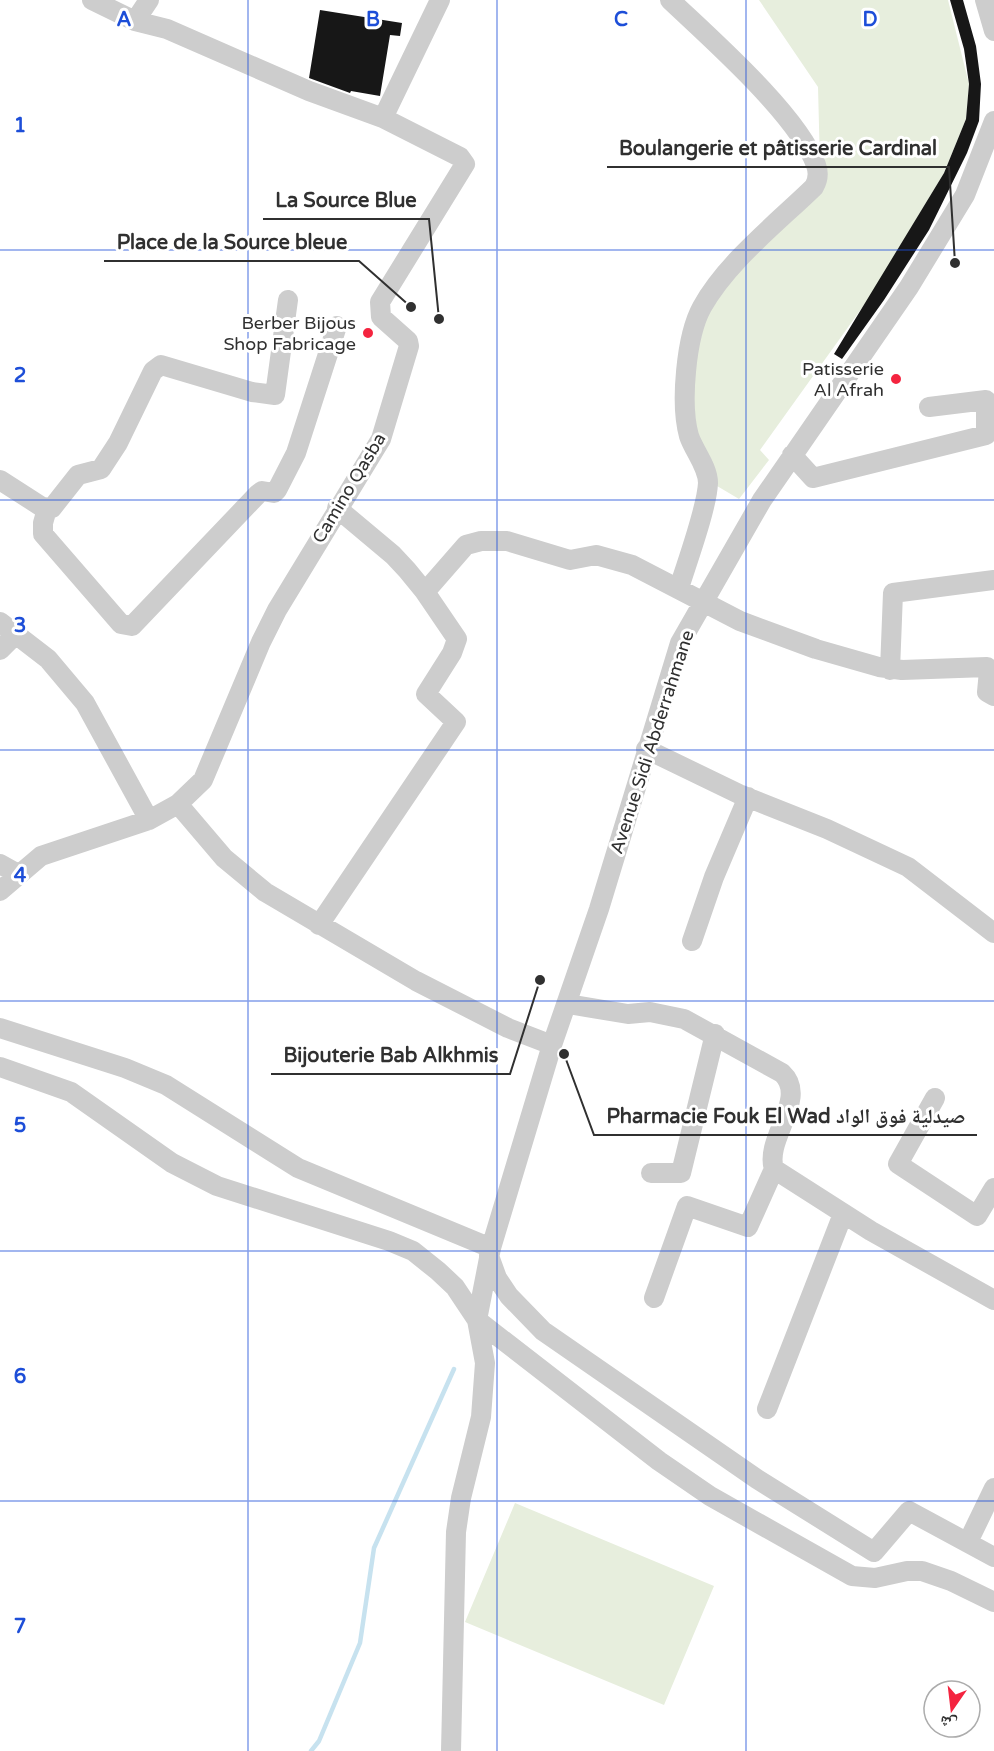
<svg xmlns="http://www.w3.org/2000/svg" width="994" height="1751" viewBox="0 0 994 1751" font-family="'Varela Round','Noto Naskh Arabic',sans-serif">
	<style>
		.green { fill: #e7eedd }
		.lines { fill: none; stroke-linecap: round; stroke-linejoin: round }
		.stream { stroke: #c7e2ef; stroke-width: 4.5 }
		.building { fill: #171717 }
		.minor { stroke: #cdcdcd; stroke-width: 20 }
		.grid { fill: none; stroke: #1d4ed8; stroke-width: 1.5; stroke-opacity: 0.55 }
		.poi-dot { fill: #f4243f; stroke: #fff; stroke-width: 2 }
		.labels { text-anchor: middle; dominant-baseline: central; stroke-width: 6; stroke-linejoin: round; paint-order: stroke }
		.poi-label { font-size: 18px; fill: #303030; stroke: #fff; text-anchor: end }
		.street-label { font-size: 18px; fill: #303030; stroke: #fff }
		.grid-label { font-size: 20px; text-anchor: middle; font-weight: bold; fill: #1d4ed8; stroke: #fff; stroke-width: 6; stroke-linejoin: round; paint-order: stroke }
		.leader { fill: none; stroke: #303030; stroke-width: 2 }
		.callout-dot { fill: #303030; stroke: #fff; stroke-width: 2 }
		.callout-label { font-size: 20px; text-anchor: middle; font-weight: bold; fill: #303030; stroke: #fff; stroke-width: 6; stroke-linejoin: round; paint-order: stroke }
	</style>
	<rect width="100%" height="100%" fill="#fff"/>
	<path class="green" d="M759,0H948L969,84L966,119L944,173L869,298L760,450L769,460L739,499L712,483L691,435L686,360L716,295L820,165L818,87Z
		M515,1503L714,1586L664,1705L465,1622Z"/>
	<g class="lines">
		<path class="stream" d="M311,1751L319,1741L360,1643L374,1548L454,1369"/>
	</g>
	<path class="building" d="M950,0H963L976,46L981,84L979,121L967,153L929,230L884,300L842,359L834,354L944,173L966,119L969,84L964,49Z
		M320,10L402,23L400,36L390,35L380,96L351,91L350,93L309,78Z"/>
	<g class="lines">
		<path class="minor" d="M92,0L135,21L167,29L309,91L383,118
			M670,0C710,38 798,115 816,165C819,173 818,180 814,187C777,223 727,262 702,307C686,336 680,404 689,436C694,451 708,467 708,483C707,508 687,562 679,588
			M985,0L994,31
			M135,21L149,0
			M792,455L813,478L986,435V400L929,407
			M0,480L42,507L52,508L78,475L101,469L118,443L153,371L161,365L252,392L275,395L288,300
			M47,509L43,523V534L121,624L132,626L258,494L262,491L274,493L277,490L296,453L337,326
			M425,592L466,545L481,541H507L570,560L596,555L632,565L740,621L816,649L879,667L902,670L987,667L989,671L987,692L994,696
			M0,622L48,659L85,703L149,820
			M0,650L15,635
			M890,670L893,593L994,580
			M646,749L739,794L827,829L908,867L994,933
			M178,804L224,858L265,892L416,981L508,1028L552,1045
			M0,864L18,874
			M0,891L41,856L149,820L178,804L203,780L261,642L277,610L381,439L409,346L408,341L381,317L380,302L465,164L460,157L383,118L440,0
			M319,925L456,722L426,694L452,653L457,639L425,592L407,570L393,555L337,508
			M692,941L714,877L748,797
			M568,1004L628,1014L650,1012L684,1019L782,1073C809,1098 764,1139 774,1169L871,1231L994,1300
			M0,1028L125,1068L166,1085L298,1168L491,1248
			M0,1067L71,1092L172,1163L217,1186L389,1241L413,1251L438,1271L455,1287L477,1320L659,1461L710,1496L852,1576L875,1578L907,1571H922L951,1581L994,1602
			M935,1098L898,1164L977,1216L994,1188
			M651,1173H681L715,1034
			M489,1256L497,1278L509,1296L543,1331L757,1479L874,1552L909,1511L994,1557
			M654,1298L687,1206L748,1227L774,1169
			M767,1409L843,1214
			M968,1542L994,1488
			M451,1751L456,1532L461,1498L481,1417L485,1363L477,1320L491,1248L552,1045L599,909L680,643L762,500L909,287L965,195L994,121"/>
	</g>
	<path class="grid" d="M248,0V1751M497,0V1751M746,0V1751M0,250H994M0,500H994M0,750H994M0,1001H994M0,1251H994M0,1501H994"/>
	<g class="poi-dot">
		<circle cx="368" cy="333" r="6"/>
		<circle cx="896" cy="379" r="6"/>
	</g>
	<g class="labels">
		<g class="poi-label">
			<text x="356" y="323">Berber Bijous<tspan x="356" dy="21">Shop Fabricage</tspan></text>
			<text x="884" y="369">Patisserie<tspan x="884" dy="21">Al Afrah</tspan></text>
		</g>
		<g class="street-label">
			<text transform="translate(349 488) rotate(-59)">Camino Qasba</text>
			<text transform="translate(652 742) rotate(-72)">Avenue Sidi Abderrahmane</text>
		</g>
	</g>
	<g class="grid-label">
		<text x="124" y="26">A</text>
		<text x="373" y="26">B</text>
		<text x="621" y="26">C</text>
		<text x="870" y="26">D</text>
		<text x="20" y="132">1</text>
		<text x="20" y="382">2</text>
		<text x="20" y="632">3</text>
		<text x="20" y="882">4</text>
		<text x="20" y="1132">5</text>
		<text x="20" y="1383">6</text>
		<text x="20" y="1633">7</text>
	</g>
	<path class="leader" d="M955 263L949 167H607M439 319L429 219H263M411 307L359 261H104M540 980L510 1074H271M564 1054L594 1135H977"/>
	<g class="callout-dot">
		<circle cx="955" cy="263" r="6"/>
		<circle cx="439" cy="319" r="6"/>
		<circle cx="411" cy="307" r="6"/>
		<circle cx="540" cy="980" r="6"/>
		<circle cx="564" cy="1054" r="6"/>
	</g>
	<g class="callout-label">
		<text x="778" y="155">Boulangerie et pâtisserie Cardinal</text>
		<text x="346" y="207">La Source Blue</text>
		<text x="232" y="249">Place de la Source bleue</text>
		<text x="391" y="1062">Bijouterie Bab Alkhmis</text>
		<text x="786" y="1123">Pharmacie Fouk El Wad صيدلية فوق الواد</text>
	</g>
	<g transform="translate(952 1709) rotate(194)"><circle r="28" fill="#ffffff" stroke="#acacac" stroke-width="1.5"/>
	<path d="M0-4.5L10 22L0 15L-10 22Z" fill="#f4243f"/>
	<text y="-9" font-size="16" font-weight="bold" text-anchor="middle" fill="#303030">ش</text>
	</g>
</svg>
